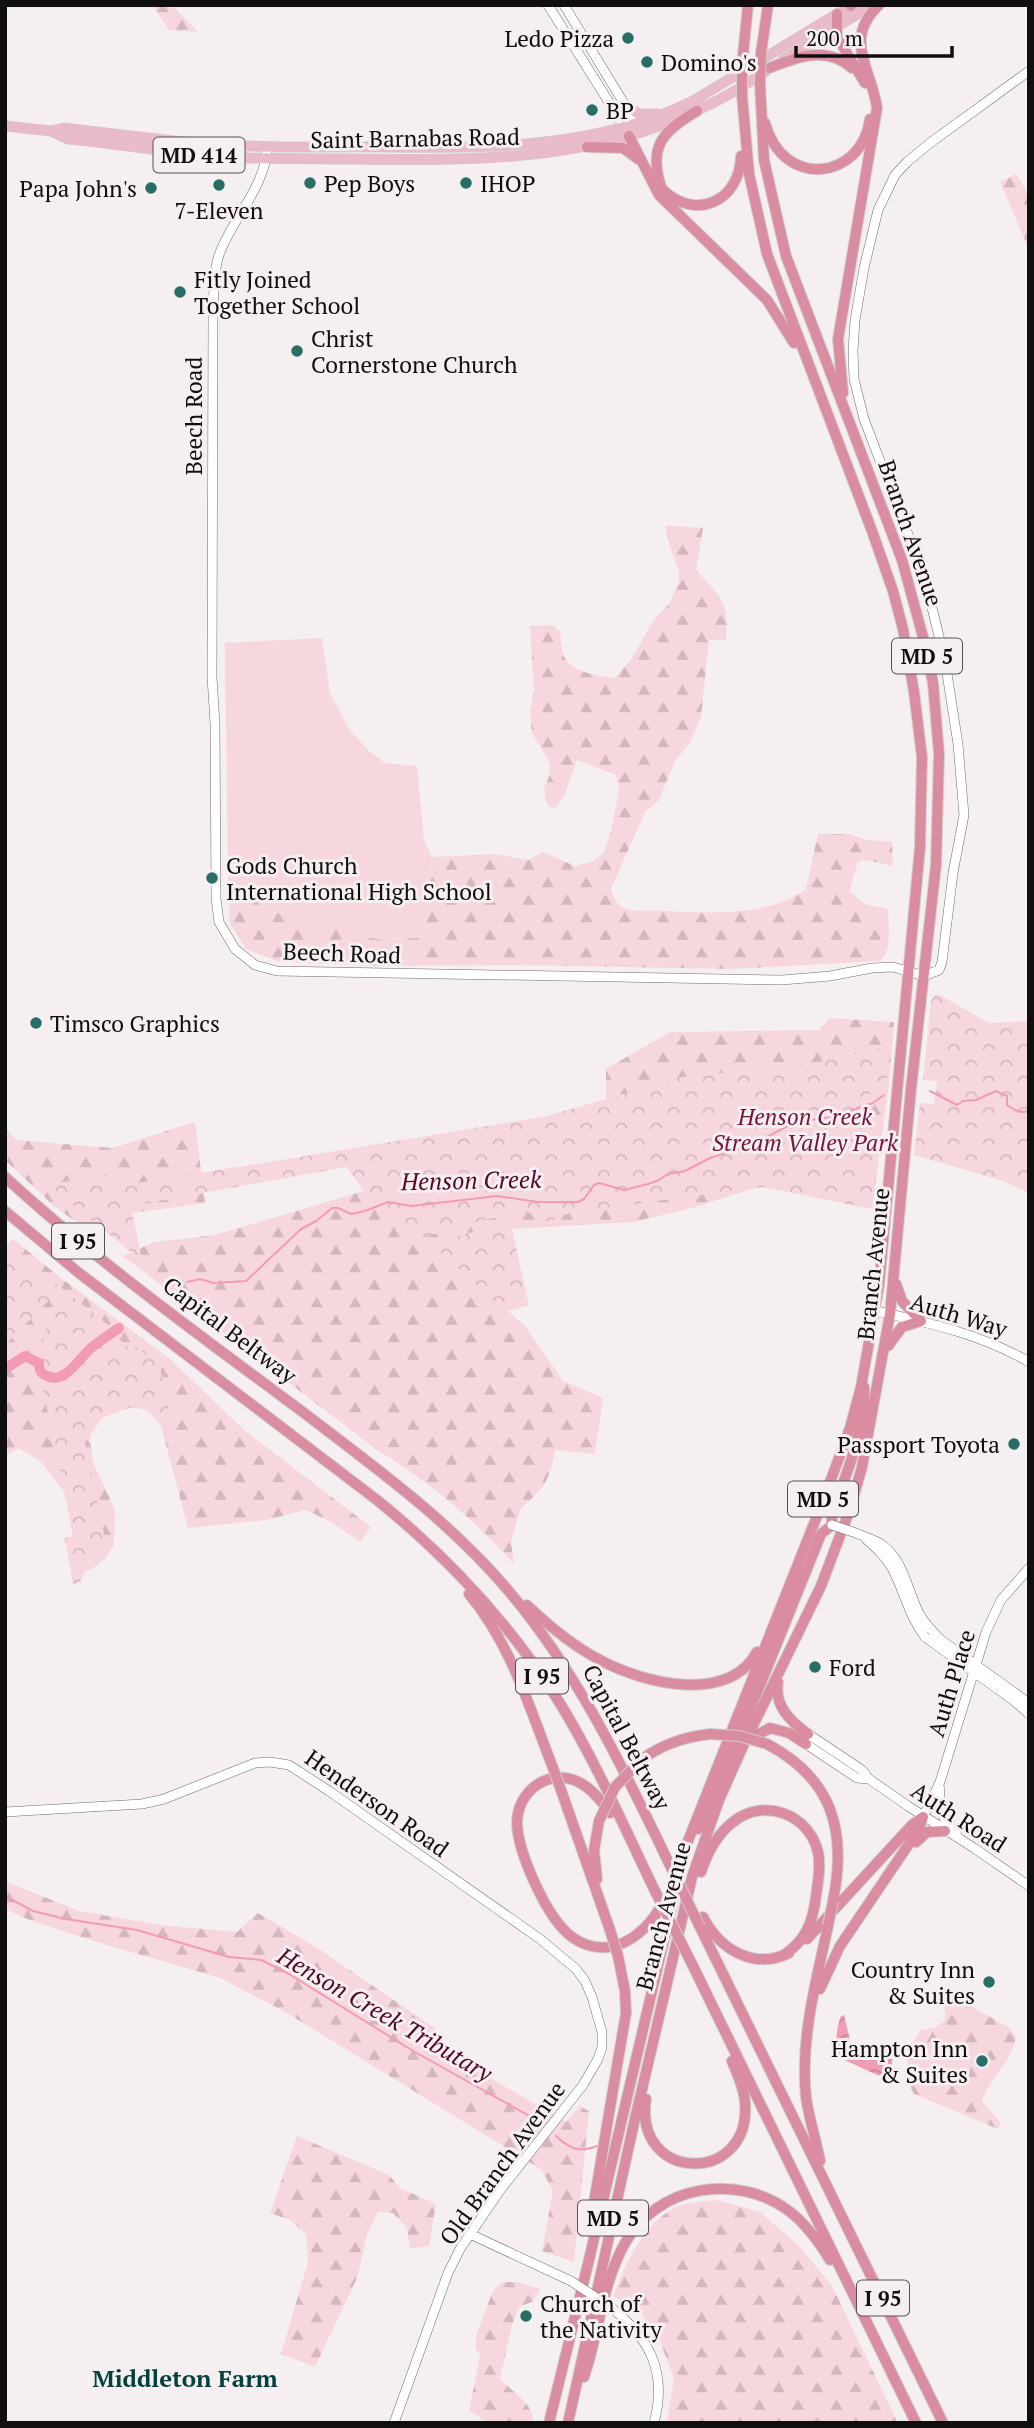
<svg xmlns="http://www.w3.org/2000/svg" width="1034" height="2428" viewBox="0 0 1034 2428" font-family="'PT Serif',serif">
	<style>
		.grass { fill: #f7d7de }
		.forest { fill: url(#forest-firs) }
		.park { fill: url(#park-crowns) }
		.water { fill: url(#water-waves) }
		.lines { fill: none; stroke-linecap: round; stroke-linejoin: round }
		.stream { stroke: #f19cb2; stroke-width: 2 }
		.river { stroke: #f19cb2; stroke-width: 10 }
		.secondary-casing { stroke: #716b6d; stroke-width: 10 }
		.primary-casing { stroke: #cfcfcf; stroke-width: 11 }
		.highway-casing { stroke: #cfcfcf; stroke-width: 12 }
		.secondary { stroke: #fff; stroke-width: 9 }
		.primary { stroke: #e9bac7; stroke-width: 10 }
		.highway { stroke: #da8ca1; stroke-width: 10 }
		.secondary-bridge-casing { stroke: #716b6d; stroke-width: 10; stroke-linecap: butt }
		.highway-bridge-casing { stroke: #cfcfcf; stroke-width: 12; stroke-linecap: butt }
		.secondary-bridge { stroke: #fff; stroke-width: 9 }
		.highway-bridge { stroke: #da8ca1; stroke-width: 10 }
		.poi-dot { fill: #276e64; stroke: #f6eff1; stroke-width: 2.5 }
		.labels { text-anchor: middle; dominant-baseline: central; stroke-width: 6; stroke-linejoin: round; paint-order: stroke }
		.shield { fill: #f6eff1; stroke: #565253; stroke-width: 2 }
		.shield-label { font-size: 21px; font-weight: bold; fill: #110e0f }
		.poi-label { font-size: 23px; fill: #110e0f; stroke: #f6eff1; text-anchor: start }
		.street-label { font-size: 23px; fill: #110e0f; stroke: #f6eff1 }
		.park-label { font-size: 23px; font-style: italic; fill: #76143b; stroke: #f6eff1 }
		.water-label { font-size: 24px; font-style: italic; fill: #530827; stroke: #f6eff1 }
		.neighbourhood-label { font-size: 24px; font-weight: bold; fill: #02423b; stroke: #f6eff1 }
	</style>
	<defs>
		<pattern id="forest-firs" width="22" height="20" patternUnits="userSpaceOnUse" patternTransform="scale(1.75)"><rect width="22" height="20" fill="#f7d7de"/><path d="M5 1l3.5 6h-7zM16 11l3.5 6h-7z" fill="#d3b7bd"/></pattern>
		<pattern id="park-crowns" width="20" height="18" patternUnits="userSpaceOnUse" patternTransform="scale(1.75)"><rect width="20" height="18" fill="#f7d7de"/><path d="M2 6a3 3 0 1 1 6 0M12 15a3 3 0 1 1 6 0" fill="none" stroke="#d3b7bd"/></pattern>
		<pattern id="water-waves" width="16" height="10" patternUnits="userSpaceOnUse" patternTransform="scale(1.75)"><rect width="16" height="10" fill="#f19cb2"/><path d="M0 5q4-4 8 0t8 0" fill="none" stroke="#ce8598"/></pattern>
	</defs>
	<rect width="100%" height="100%" fill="#f6eff1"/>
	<path class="grass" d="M322,638L330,693L349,729L369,751L385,763L417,766L424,840L432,857L425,926L419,938L377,939L325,927L267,910L228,879L225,643Z"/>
	<path class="forest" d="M152,5H172L198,32L169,30Z
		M1016,174L1029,195V250L1000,182Z
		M665,525L703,528L696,570C722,599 729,600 726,640H709L701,717L690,743L675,761L659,800L645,812L611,889C614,898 617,907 627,909C638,912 653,910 665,911C710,913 768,917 806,889L818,834H850L867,840L892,842L893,866L865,860L858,862L849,891L865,904L888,909C888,925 893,952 879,961L732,969L514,965L377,966L280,962L246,949L230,924L228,879L267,910L323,926L377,939L419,938L425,926L432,857L495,854L528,860L543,852L575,866L593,861L604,852L611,831L619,791L616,775L577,760L566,791L556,808L550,807L546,802L544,788L550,774V763L532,733L530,711L534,690L530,626L552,625L560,631C561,639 561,653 566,660C574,672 601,677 615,678L632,658L655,618L669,604L679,581V571L670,547Z
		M830,1018L894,1022L889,1085L872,1207L805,1191L758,1187L692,1208L633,1222L494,1230L478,1284L525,1326L563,1381L603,1398L595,1454L555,1450L551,1469L544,1486L520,1510L511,1543L514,1564C473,1519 429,1481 377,1450L123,1256L154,1242L215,1235L387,1184L606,1111V1069L670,1032L819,1030Z
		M195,1122L205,1203L133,1213L98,1238L54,1206L5,1160V1129L17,1140L112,1148Z
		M13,1239L61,1278L169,1358L244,1430L371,1527L360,1542L331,1522L306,1510L266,1520L188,1528L161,1426L147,1410L127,1403L92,1421L90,1439L93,1462L115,1510L114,1545L105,1559L92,1569L79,1572L65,1493L41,1462L19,1448L5,1455V1246Z
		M5,1881L79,1911L161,1925L237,1932L258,1913L319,1949L433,2027L456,2058L566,2122L580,2106L589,2111L574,2262L542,2251L553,2191L542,2170L287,2013L220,1978L97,1942L32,1921L5,1909Z
		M942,1990L1010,2028L1016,2037C1011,2063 990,2078 982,2101L1001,2123L998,2129L914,2094L907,2081V2067L909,2047L921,2030L935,2028L945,2020C947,2009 941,2001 942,1990Z
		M297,2136L389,2175L400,2188L436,2204L429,2246L410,2249L407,2228L393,2213L378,2212L367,2235L357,2278L315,2367L281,2354L308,2262L306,2234L290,2220L270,2213Z
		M717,2200L760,2212L801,2248L832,2286L898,2423H667L674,2378L656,2331L636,2309L613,2296C627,2263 641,2226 674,2208C685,2202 705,2202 717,2200Z
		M502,2282H517L541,2289L532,2302L519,2307L512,2325L500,2379C511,2391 536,2405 533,2423H483L479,2416L469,2411L480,2356L476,2349V2335L493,2291Z"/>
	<path class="park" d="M935,995H940L989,1023L1029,1021V1193L1003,1181L914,1155L920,1103L934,1104L937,1081L923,1080L931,1001Z
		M879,1049L888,1053L886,1090H871L868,1115L882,1117L872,1209L763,1187L572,1212L548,1222L526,1211L466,1224L416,1240L382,1214L346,1167L131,1206L142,1261L48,1185L102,1175L125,1185L263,1163L547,1116L682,1077L804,1065Z
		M511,1224L529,1306L505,1311L432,1245L469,1233Z
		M5,1243L108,1325L106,1329L130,1348L133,1345L159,1364L170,1415L132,1407L102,1418L85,1443L104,1533L80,1582L73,1584L66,1546L63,1538L74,1536L37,1361L59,1290L5,1345Z"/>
	<path class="water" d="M844,2015L853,2053L861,2058L892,2059V2073L887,2077L877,2075L838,2057C835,2044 836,2029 841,2016Z"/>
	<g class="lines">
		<path class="stream" d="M930,1091L957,1105L963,1101L976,1100L996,1091L1007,1096V1105C1014,1110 1021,1114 1029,1111
			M187,1282L200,1279L214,1283L246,1281L301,1229L316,1221L332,1208H338L351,1214L365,1211L388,1202L411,1206L497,1196L538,1202H578L584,1199L594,1185L599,1183L624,1190L648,1184L659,1180L668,1174L685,1171L710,1158L754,1144L795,1122L832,1117L873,1103L884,1095
			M5,1896L33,1911L66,1919L137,1930L229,1957L261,1960L289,1974L413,2051L542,2123
			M556,2136C570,2149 579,2153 597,2146"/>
		<path class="river" d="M5,1369L25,1356L39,1363C39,1370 40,1373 47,1376C64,1385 80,1358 91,1348C100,1341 110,1334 119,1328"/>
		<g class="secondary-casing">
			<path id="secondary" d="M548,5L627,131
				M564,5L625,105L635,129
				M267,147C266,187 232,218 219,255C213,273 214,295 213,314L212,677L215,724L216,898L219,922L235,949L255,965L277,971L782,980L830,976L872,968L893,967L924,976L939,970L942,962L953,873L964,815L958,744L945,661L925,579L864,419L854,379L853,351L855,320L864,268L878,210L895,175L907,162L930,143L1029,71
				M876,1311C929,1323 981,1334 1029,1362
				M856,1533C864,1537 874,1539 881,1544C905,1561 907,1591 920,1615C926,1625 933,1632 941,1640L1029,1703
				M866,1539C876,1548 885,1556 892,1568C904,1591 909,1616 925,1637L1013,1700L1029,1714
				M808,1734L862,1770L869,1779L908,1806L974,1848L1029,1886
				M806,1744L857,1778L869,1779
				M940,1789C938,1812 942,1818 957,1835
				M5,1812L142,1804L164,1799L255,1763L270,1762L289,1765L329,1791L540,1939L576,1969L585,1981L592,1997L602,2032V2047L598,2059L583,2085L501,2189L460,2249L448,2273L394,2423
				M923,1817L940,1782L986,1632L1001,1600L1029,1568
				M470,2234L571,2281
				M609,2306C649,2337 668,2371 654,2423"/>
		</g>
		<g class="primary-casing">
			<path id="primary" d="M783,60L872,5
				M625,105L639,114H658
				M5,126L51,131L68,139C115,143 162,152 210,156C257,160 305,158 353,159C505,161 634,161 765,72
				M51,131L64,128C108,133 152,139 196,143C254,148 312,147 370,147C479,148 593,151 693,101L852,5"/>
		</g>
		<g class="highway-casing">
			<path id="highway" d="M851,6V5
				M837,14V37L865,83
				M761,53L768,5
				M742,65L748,5
				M769,68C797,57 827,45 852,68
				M765,123C783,190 862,180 870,119
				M629,136L659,195L767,300L794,343
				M587,147L623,148L638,159
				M661,187C648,146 663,131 697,111
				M663,190C697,222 740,200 741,156
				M843,393L838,339L877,108C872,69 842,40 879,5
				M5,1177C101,1265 208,1341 312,1419C381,1472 450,1522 507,1589C575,1669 620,1761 665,1855
				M5,1211L79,1273L377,1500C450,1559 512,1626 561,1705C597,1764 625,1829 655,1891
				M896,1284L902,1301L921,1321
				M888,1346L902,1327L921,1321
				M469,1594C511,1644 530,1709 553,1768
				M527,1605C550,1627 573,1646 600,1660C643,1683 728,1705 757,1652
				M778,1682C774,1706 790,1721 808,1734
				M748,1740L770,1728L789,1733L806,1744
				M767,1744C833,1779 847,1831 833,1901
				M641,1760C662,1744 684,1737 710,1734
				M561,1790L610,1930
				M610,1813C597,1794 579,1774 554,1778C532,1782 517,1801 517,1823C518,1853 547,1919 572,1937C610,1964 649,1934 665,1898
				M698,1829L761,1683L821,1534L832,1525C830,1508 840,1494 845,1478C855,1450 866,1417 864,1387
				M916,1842L927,1832L945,1831
				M701,1872C707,1854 717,1834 733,1822C764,1797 809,1814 818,1852C821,1866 818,1882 816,1896C813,1922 806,1940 784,1955
				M597,1879L594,1850L599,1821
				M703,1917C720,1950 754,1970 789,1953
				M700,1927L943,2423
				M807,1939L912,1825L923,1817
				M692,1964L916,2423
				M820,1989L840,1946L919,1829L923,1817
				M646,2099C633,2183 752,2186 745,2102C744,2087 737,2074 732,2061
				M820,2161C816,2139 809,2119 806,2097C800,2039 816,1982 828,1926
				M590,2226L626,2013L625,1991L618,1956
				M584,2377C599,2333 602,2284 625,2243C658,2185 736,2172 789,2211C806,2224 819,2242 830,2260
				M549,2423L588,2264L686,1846L823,1501L850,1428L861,1387L879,1285L920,847L922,757L914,692L903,629L893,591L872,531L767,254L749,174L742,95
				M568,2423L634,2123L692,1877L719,1800L744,1744L821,1586L850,1509L862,1467L890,1314L911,1089L936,865L939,754L933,683L926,648L902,560L786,256L764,160L760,84"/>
		</g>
		<use href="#secondary" class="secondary"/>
		<use href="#primary" class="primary"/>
		<use href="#highway" class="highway"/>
		<g class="secondary-bridge-casing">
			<path id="secondary-bridge" d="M832,1525L856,1533
				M571,2281L609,2306"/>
		</g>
		<g class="highway-bridge-casing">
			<path id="highway-bridge" d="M742,65V95
				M760,84L761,53
				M710,1734L739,1736L767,1744
				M553,1768L561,1790
				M599,1821L615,1787L641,1760
				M665,1855L700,1927
				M655,1891L692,1964
				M828,1926L833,1901
				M610,1930L618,1956"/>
		</g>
		<use href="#secondary-bridge" class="secondary-bridge"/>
		<use href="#highway-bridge" class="highway-bridge"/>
	</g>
	<g class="poi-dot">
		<circle cx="628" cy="38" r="7"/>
		<circle cx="647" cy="62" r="7"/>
		<circle cx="592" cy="110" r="7"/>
		<circle cx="310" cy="183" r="7"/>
		<circle cx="466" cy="183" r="7"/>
		<circle cx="219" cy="185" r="7"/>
		<circle cx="151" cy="188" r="7"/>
		<circle cx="180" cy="292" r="7"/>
		<circle cx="297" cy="351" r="7"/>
		<circle cx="212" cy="878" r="7"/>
		<circle cx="36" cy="1023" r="7"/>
		<circle cx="1014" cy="1444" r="7"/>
		<circle cx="815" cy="1667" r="7"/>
		<circle cx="989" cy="1982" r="7"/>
		<circle cx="982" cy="2061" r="7"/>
		<circle cx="526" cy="2316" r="7"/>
	</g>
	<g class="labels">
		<g class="shield">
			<rect x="153.5" y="137.5" width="91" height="35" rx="5"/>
			<rect x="892" y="638.5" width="70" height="35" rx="5"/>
			<rect x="52" y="1223.5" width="52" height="35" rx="5"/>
			<rect x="788" y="1481.5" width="70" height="35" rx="5"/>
			<rect x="516" y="1658.5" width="52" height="35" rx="5"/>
			<rect x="578" y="2200.5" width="70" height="35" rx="5"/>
			<rect x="857" y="2280.5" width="52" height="35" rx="5"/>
		</g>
		<g class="shield-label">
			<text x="199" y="155">MD 414</text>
			<text x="927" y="656">MD 5</text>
			<text x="78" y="1241">I 95</text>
			<text x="823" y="1499">MD 5</text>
			<text x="542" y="1676">I 95</text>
			<text x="613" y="2218">MD 5</text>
			<text x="883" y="2298">I 95</text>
		</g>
		<g class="poi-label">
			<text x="614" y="38" text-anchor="end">Ledo Pizza</text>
			<text x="661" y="62">Domino's</text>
			<text x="606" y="110">BP</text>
			<text x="324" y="183">Pep Boys</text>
			<text x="480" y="183">IHOP</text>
			<text x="137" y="188" text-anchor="end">Papa John's</text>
			<text x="219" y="210" text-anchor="middle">7-Eleven</text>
			<text x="194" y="279">Fitly Joined<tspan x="194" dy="26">Together School</tspan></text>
			<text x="311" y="338">Christ<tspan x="311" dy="26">Cornerstone Church</tspan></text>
			<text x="226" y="865">Gods Church<tspan x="226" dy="26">International High School</tspan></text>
			<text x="50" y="1023">Timsco Graphics</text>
			<text x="1000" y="1444" text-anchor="end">Passport Toyota</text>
			<text x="829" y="1667">Ford</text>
			<text x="975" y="1969" text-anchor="end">Country Inn<tspan x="975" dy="26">&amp; Suites</tspan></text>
			<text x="968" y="2048" text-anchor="end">Hampton Inn<tspan x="968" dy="26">&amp; Suites</tspan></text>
			<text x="540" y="2303">Church of<tspan x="540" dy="26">the Nativity</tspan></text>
		</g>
		<g class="street-label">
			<text transform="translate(415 138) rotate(-1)">Saint Barnabas Road</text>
			<text transform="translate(193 416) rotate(-90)">Beech Road</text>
			<text transform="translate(911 533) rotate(71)">Branch Avenue</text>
			<text transform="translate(342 953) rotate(2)">Beech Road</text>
			<text transform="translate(873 1264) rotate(-84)">Branch Avenue</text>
			<text transform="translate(959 1315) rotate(17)">Auth Way</text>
			<text transform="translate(230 1330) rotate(37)">Capital Beltway</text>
			<text transform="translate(951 1683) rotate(-73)">Auth Place</text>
			<text transform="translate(627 1737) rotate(62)">Capital Beltway</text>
			<text transform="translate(377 1803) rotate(35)">Henderson Road</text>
			<text transform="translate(959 1817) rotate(33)">Auth Road</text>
			<text transform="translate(663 1916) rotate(-75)">Branch Avenue</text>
			<text transform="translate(502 2163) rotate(-54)">Old Branch Avenue</text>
		</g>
		<g class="park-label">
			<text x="805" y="1116">Henson Creek<tspan x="805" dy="26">Stream Valley Park</tspan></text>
		</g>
		<g class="water-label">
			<text transform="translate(471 1180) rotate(-1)">Henson Creek</text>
			<text transform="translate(385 2014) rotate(30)">Henson Creek Tributary</text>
		</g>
		<g class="neighbourhood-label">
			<text x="185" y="2378">Middleton Farm</text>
		</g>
	</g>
	<rect width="1034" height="2428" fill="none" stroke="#110e0f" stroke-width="14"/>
	<path d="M796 46v10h156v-10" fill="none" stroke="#110e0f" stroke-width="3.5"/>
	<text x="806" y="46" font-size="21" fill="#110e0f" stroke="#f6eff1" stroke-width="5" paint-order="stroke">200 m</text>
</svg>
